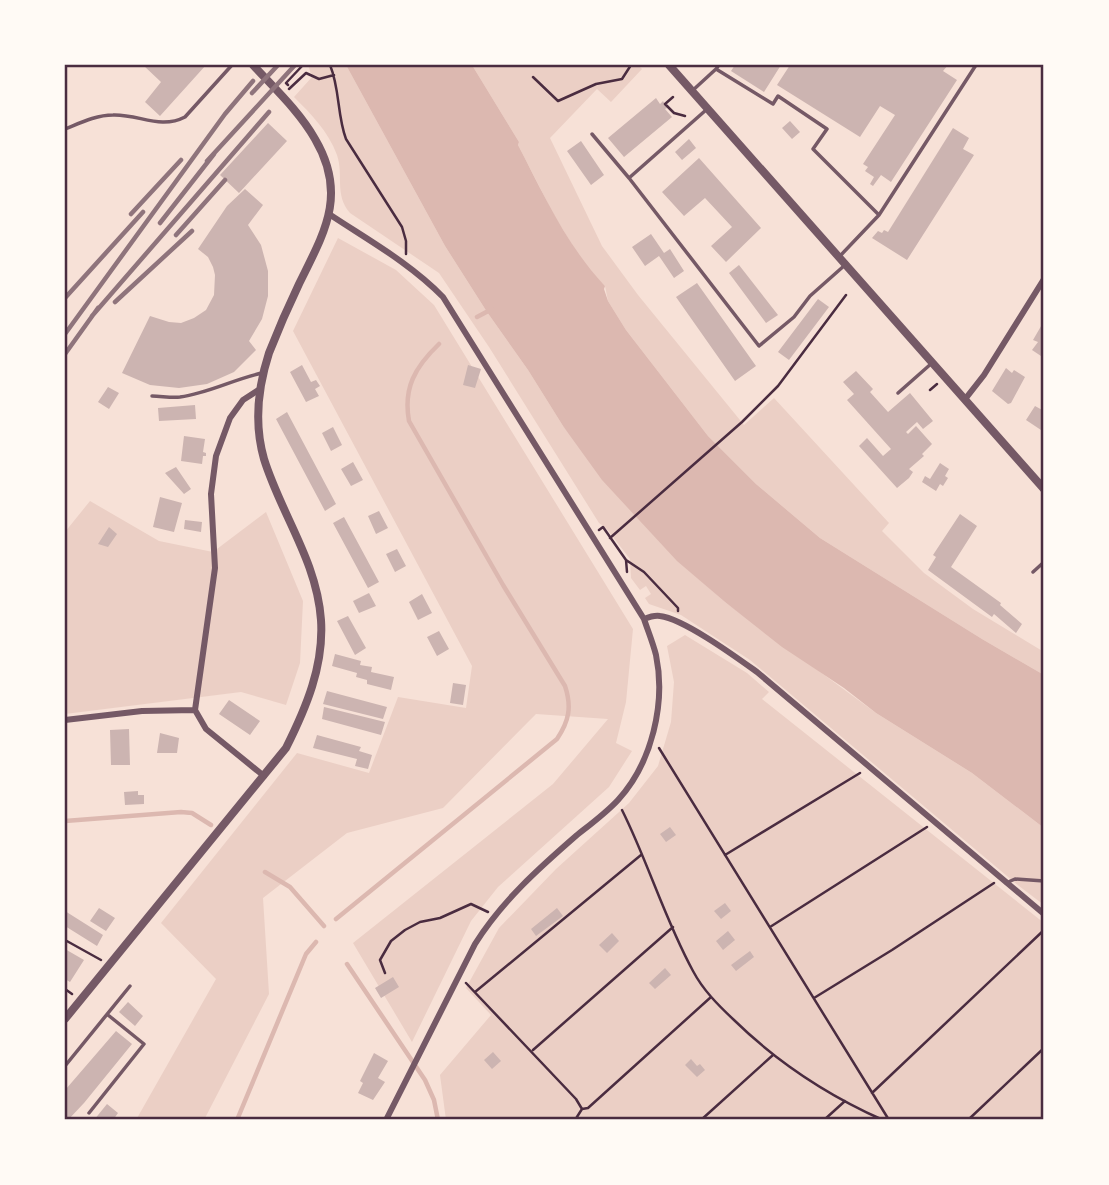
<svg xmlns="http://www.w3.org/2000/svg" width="1109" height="1185" viewBox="0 0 1109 1185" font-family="'Space Grotesk',sans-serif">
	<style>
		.green { fill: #ebcfc5 }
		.water { fill: #dcb8b0 }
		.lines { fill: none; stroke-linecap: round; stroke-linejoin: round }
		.stream { stroke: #dcb8b0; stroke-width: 4.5 }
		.building { fill: #ccb4b1 }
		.path { stroke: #4a2c40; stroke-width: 2.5 }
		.service { stroke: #755966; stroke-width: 3.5 }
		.minor { stroke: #755966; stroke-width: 6 }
		.tertiary { stroke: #755966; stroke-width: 8 }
		.rail { stroke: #8f747c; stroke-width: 4.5 }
		.neatline { fill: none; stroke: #4a2c40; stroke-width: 2.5 }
	</style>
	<rect width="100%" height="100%" fill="#f7e1d7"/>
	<path class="green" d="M308,65H346L445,246L487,312L528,370L563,426L641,521L677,560L725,602L876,713L972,773L1044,828V905L1019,886L750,660L681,615L649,604L645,598L651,594L646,586L640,590L631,578L630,559L606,528L599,523L489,347L439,273L350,213C334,194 344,176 337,155C328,131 311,114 294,97L312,77Z
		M472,65H638L642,69L611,102L597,89L550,138L602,246L638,295L744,425L774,398L889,523L882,531L924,573L973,609L1044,652V675L982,639L820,538L756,484L708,436L626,330L608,301L605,286L584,264L554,215L518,145L519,142Z
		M338,238L396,270L434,305L633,629L626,702L616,743L632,751L609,787L498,887L471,921L412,1042L353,943L553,784L608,719L536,714L443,808L347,833L263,898L269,994L204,1120H136L216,979L161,923L297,753L369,773L398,697L466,708L472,666L293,331Z
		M90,501L159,541L213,552L266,512L303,601L300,663L286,705L241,692L65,714V532Z
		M685,635L747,673L769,692L762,699L1044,923V1120H446L440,1075L491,1015L466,988L499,928L556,869L629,803L658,766L671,722L674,682L667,646Z"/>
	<path class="water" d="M346,65H472L519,142L518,145C544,195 567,246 605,286L604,289L608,301L626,330L708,436L756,484L820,538L982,639L1044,675V828L972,773L876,713L844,688L782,647L725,602L677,561L602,480L563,426L528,370L487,312L445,246Z"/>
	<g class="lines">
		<path class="stream" d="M477,317L492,309
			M65,821L181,812L192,813L211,825
			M265,872L290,887L324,926
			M336,919L557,739C569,721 572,707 565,686L503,585L409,421C403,388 415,367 439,344
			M347,964L425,1080L434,1100L438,1120
			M237,1120L306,954L316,942"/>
	</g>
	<path class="building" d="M143,65H206L160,116L145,102L161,82Z
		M735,65H781L764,92L731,71Z
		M790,65H948L943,71L957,80L891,182L881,175L873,186L870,184L874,177L865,171L868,167L863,164L895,115L880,106L860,137L777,85Z
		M656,98L660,104L663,101L667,108L665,109L672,117L624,157L608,138Z
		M790,121L800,132L792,139L782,128Z
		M268,123L287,141L239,193L220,175Z
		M953,128L969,138L963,149L974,155L907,260L872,238L878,231L882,233L884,230L888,232Z
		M689,139L696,148L682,160L675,152Z
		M581,141L604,175L591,185L567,151Z
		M699,158L761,228L726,262L711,246L732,227L705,198L684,216L662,192Z
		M245,189L263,205L248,225L261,245L268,271V296L262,319L249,341L256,350L234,372L207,384L179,388L150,385L122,373L150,316L169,322L181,323L194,318L206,310L214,295L215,275L213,267L208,257L198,249L227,206Z
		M651,234L664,253L670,249L684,271L674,278L659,256L645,266L632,247Z
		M739,265L778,315L766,323L729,273Z
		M697,283L756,366L735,381L676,297Z
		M818,299L829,307L789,360L778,352Z
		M1044,321V358L1032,350L1038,342L1033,340Z
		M302,365L311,382L316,380L320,386L315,389L319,396L306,402L290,372Z
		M468,365L481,369L475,388L463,385Z
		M1006,368L1012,373L1014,370L1025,377L1011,403L1008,404L992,391Z
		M856,371L873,389L870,392L888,412L910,393L933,421L923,429L917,422L906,432L908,434L916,426L932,444L922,454L924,456L909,469L913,472L909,478L897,488L859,446L867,438L883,456L891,449L847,400L854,394L843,382Z
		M108,387L119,393L109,409L98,402Z
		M195,405L196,419L159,421L158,408Z
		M1035,406L1044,411V425L1041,430L1026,420Z
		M287,412L336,504L325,511L276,419Z
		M333,427L342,445L331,451L322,433Z
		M184,436L205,439L203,452L206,453V456H203L202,464L181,461Z
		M353,462L363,480L351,486L341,469Z
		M940,463L949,469L945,476L948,478L943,486L940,484L936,491L922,482L925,476L930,479Z
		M176,467L191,489L184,494L165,473Z
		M160,497L182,503L174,532L153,527Z
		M379,511L388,528L376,534L368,516Z
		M960,514L977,526L951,567L1001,603L1000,605L1022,624L1016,633L994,614L992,617L928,570L936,557L933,555Z
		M344,517L379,582L368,588L333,523Z
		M185,520L202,522L201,532L184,529Z
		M109,527L117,534L108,547L98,544Z
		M397,549L406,566L395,572L386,554Z
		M369,593L376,606L359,613L353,601Z
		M422,594L432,613L418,620L409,602Z
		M348,616L366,648L355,655L337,621Z
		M439,631L449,649L437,656L427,637Z
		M335,654L361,661L360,665L372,667L371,672L394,677L391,690L367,684V680L356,677L357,673L332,666Z
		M453,683L466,685L463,705L450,703Z
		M327,691L387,707L383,719L323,704Z
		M229,700L260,721L250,735L219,714Z
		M324,707L385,722L381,735L322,719Z
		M129,729L130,765H111L110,730Z
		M160,733L179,738L177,753H157Z
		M317,735L361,747L359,751L372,755L368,769L355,766L357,759L313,748Z
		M138,791V795H144V804L125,805L124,792Z
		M670,827L676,835L666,842L660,834Z
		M725,903L731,911L721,919L714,911Z
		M99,908L115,918L106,931L90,921Z
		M557,908L563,916L536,936L531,929Z
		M65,911L103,935L97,946L65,926Z
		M728,931L735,940L723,950L716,941Z
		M612,933L619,941L607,953L599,945Z
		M65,949L84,960L70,982L65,979Z
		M750,951L754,957L736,971L731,965Z
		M665,968L671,975L655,989L649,983Z
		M393,977L399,987L381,998L375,988Z
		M128,1002L143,1016L135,1026L119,1012Z
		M116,1031L132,1044L84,1103L68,1120H65L66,1089Z
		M493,1052L501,1061L492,1069L484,1060Z
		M374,1053L388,1061L378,1078L385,1082L373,1100L358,1093L363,1083L360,1081Z
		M691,1059L697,1066L700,1064L705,1070L697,1077L685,1065Z
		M107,1104L118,1113L113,1120H94Z"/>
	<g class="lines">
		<path class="path" d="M330,65C340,89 337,115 346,139L402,227L406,241V254
			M533,77L558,101L596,84L622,79L631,65
			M288,85L286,83L303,65
			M289,89L306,73L319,79L334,75
			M665,104L674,113L685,116
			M665,104L673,97
			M930,390L937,384
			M599,530L603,527L626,560L627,572
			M610,538L742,422L778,386L846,295
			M626,560L644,572L678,608V611
			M659,748L889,1120
			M622,810C648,862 665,920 693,971C703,990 718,1005 734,1020C778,1063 827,1095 883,1120
			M725,855L860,773
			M770,927L927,827
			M65,940L101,960
			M385,973L380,960L391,941L405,930L420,922L440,918L471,904L488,912
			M466,983L576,1099L582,1109L575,1120
			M65,989L72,994
			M475,992L641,855
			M814,998L892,950L994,883
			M533,1050L673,927
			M872,1093L1044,930
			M582,1109L588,1108L711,997
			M701,1120L773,1055
			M824,1120L845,1101
			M968,1120L1044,1048"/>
		<path class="service" d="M719,65L716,69L773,104L778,96L827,129L813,149L879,215
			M692,91L716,69
			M706,110L629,178L759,346L794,317L810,296L845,265
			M65,129C80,123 96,115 113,115C139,114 160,130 185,117L232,65
			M592,134L629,178
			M840,256L879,215L976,65
			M898,393L932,363
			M152,396C161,396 171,398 180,397C209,393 234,379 262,373
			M1033,572L1044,562
			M1006,883L1015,879L1044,881
			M65,1066L130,986
			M89,1113L144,1044L108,1015"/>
		<path class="minor" d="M329,214C368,240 410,263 443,297L644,619C648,631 653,643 656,655C666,703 652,763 618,800C606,813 591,824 577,835C539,868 502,901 475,944L386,1120
			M966,398L984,375L1044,279
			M644,619C649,617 654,615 660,616C684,619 736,657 757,672L1044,914
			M195,710L215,568L211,494L216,456L230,418L243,400L260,389
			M65,720L142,711L195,710L206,729L264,776"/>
		<path class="tertiary" d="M669,65L1044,489
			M65,1019L286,748C306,708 324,666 321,620C317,561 281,514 264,459C254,424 258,387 269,353C278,330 288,307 299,284C324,233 348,195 315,139C299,111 274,88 253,65"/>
		<path class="rail" d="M252,93L278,65
			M207,161L295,65
			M131,214L181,160
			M160,223L214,154
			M176,235L225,180
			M65,298L143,212
			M115,302L192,231
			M92,316L269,112
			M65,334L225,114L253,81
			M65,354L98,308"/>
	</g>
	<rect width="1109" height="1185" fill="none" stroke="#fffaf5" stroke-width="133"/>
	<rect x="66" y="66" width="976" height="1052" class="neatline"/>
</svg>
